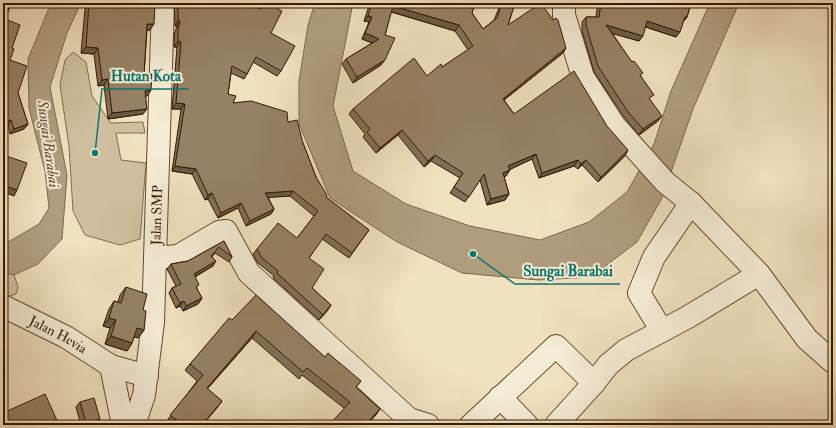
<svg xmlns="http://www.w3.org/2000/svg" width="836" height="428" viewBox="0 0 836 428" font-family="'IM FELL Double Pica',serif">
	<style>
		.green { fill: #d0bf9f; stroke: #826c50 }
		.water { fill: #b09d7e; stroke: #7e684c }
		.lines { fill: none; stroke-linecap: round; stroke-linejoin: round }
		.minor-casing { stroke: #634a30; stroke-width: 24 }
		.minor { stroke: #f5ecd5; stroke-width: 22 }
		.wall { fill: #816f56; stroke: #341801 }
		.shaded-wall { fill: #695a46; stroke: #341801 }
		.building { fill: #968164; stroke: #341801 }
		.labels { text-anchor: middle; dominant-baseline: central; stroke-width: 4; stroke-linejoin: round; paint-order: stroke }
		.street-label { font-size: 14px; fill: #341801; stroke: #f5ecd5 }
		.water-label { font-size: 15px; font-style: italic; fill: #664d33; stroke: #f5ecd5 }
		.leader { fill: none; stroke: #0f766e; stroke-width: 1.5 }
		.callout-dot { fill: #0f766e; stroke: #f5ecd5; stroke-width: 1.5 }
		.callout-label { font-size: 15px; text-anchor: middle; font-weight: bold; fill: #0f766e; stroke: #f5ecd5; stroke-width: 4; stroke-linejoin: round; paint-order: stroke }
	</style>
	<rect width="100%" height="100%" fill="#f0e1bf"/>
	<filter id="stains"><feTurbulence type="fractalNoise" baseFrequency=".005" numOctaves="4"/><feColorMatrix values="0 0 0 0 .2 0 0 0 0 .09 0 0 0 0 .02 0 0 0 .5 -.17"/></filter>
	<radialGradient id="worn" r=".72"><stop offset=".6" stop-color="#630" stop-opacity="0"/><stop offset="1" stop-color="#630" stop-opacity=".3"/></radialGradient>
	<path class="green" d="M73,52L86,62L92,96L111,123L143,122L145,133H116L121,160L146,163L140,239L120,245L85,235L73,211L69,146L60,85L65,60Z
		M3,272L14,275L18,287L16,294L7,297L3,295Z"/>
	<path class="water" d="M51,3H81L67,33L50,87L67,175L62,239L38,264L14,275L3,272V243L10,241L39,224L49,208L45,171L29,108L28,59Z
		M315,3H353L333,106L353,171L406,204L470,226L540,240L589,222L627,192L654,144L671,91L709,5L710,3H739L693,109L662,198L637,242L591,277L538,280L462,273L397,242L330,198L299,124V81L308,25Z"/>
	<g class="lines">
		<g class="minor-casing">
			<g id="minor">
				<path d="M155,258L178,256L219,232L226,231L249,273L409,419L428,425"/>
				<path d="M759,274L807,339L833,362"/>
				<path id="s1" d="M3,306L66,337L111,366L147,376"/>
				<path d="M662,331L639,293L654,257L691,203"/>
				<path d="M111,366L123,425"/>
				<path d="M500,397L527,425"/>
				<path id="s2" d="M134,425L144,395L153,322L163,3"/>
				<path d="M471,425L556,346L594,383L608,365L626,350L688,317L759,274L691,203L665,182L614,125L583,77L564,15V3"/>
				<path d="M556,425L594,383"/>
			</g>
		</g>
		<use href="#minor" class="minor"/>
	</g>
	<path class="wall" d="M3,3L5,19L12,48L10,60L18,93L28,124L24,129L10,134L8,125L3,126Z
		M89,3L150,30H147L144,75L151,90L147,96L145,97L143,114L108,119L104,85L98,86L94,54L81,53L85,9Z
		M174,3H249L261,9L265,3L271,33L281,71L277,76L253,62L247,74L244,79L231,73L228,94L233,103L288,122L303,143L316,177L326,197L369,230L349,258L322,239L309,258L312,288L331,305L327,311L319,320L273,278L274,276L257,262L253,254L257,249L297,238L314,216L290,196L268,197L274,209L271,214L246,226L238,208L218,218L208,199L205,200L192,174L172,171L181,109H172L177,47H174V35L177,26H175Z
		M370,3H475L472,13L483,29L494,20L501,3H515L508,25L566,48L563,53L504,100L514,114L625,156L598,182L582,165L578,169L574,166L539,178L532,159L510,169L506,176L504,177L509,194L505,200L487,205L480,180L465,202L450,193L460,178L431,161L424,167L398,135L376,153L363,137L365,134L349,114L353,109L427,76L442,67L468,50L455,31L391,12L385,35L381,65L353,83L342,64L346,59L372,43L362,39L369,22L364,21Z
		M598,3H692L691,4L687,17L683,22L676,37L645,27L639,41L612,33L641,76L658,121L639,135L624,117L594,72L582,31V22L586,17H596Z
		M224,241L232,257L229,262L215,253L212,257L213,266L195,277L197,289L202,298L198,304L183,311L180,306L176,308L169,293L172,288L176,286L167,269L171,264L188,261Z
		M126,287L143,310L144,330L138,338L134,337L132,343L127,351L105,344L110,328L103,326L109,309L114,301L118,302L120,295Z
		M232,320L325,357L361,381L356,387L380,409L375,416L344,408L302,375L299,379L252,338L207,389L222,401L203,425H204H170L166,422L197,381L185,370L190,364Z
		M80,402L96,424L94,425H81L76,407Z"/>
	<path class="shaded-wall" d="M393,6L459,25L455,31L389,11Z
		M368,16L372,17L369,22L364,21Z
		M685,17H687L683,22H681Z
		M178,20L180,21L177,26H175Z
		M647,21L680,32L676,37L643,26Z
		M147,24H154L150,30H143Z
		M606,25L643,36L639,41L603,31Z
		M365,33L379,39L375,44L362,39Z
		M178,41L181,42L177,47H174Z
		M86,47L98,48L94,54L81,53Z
		M566,48L563,53L499,104L503,99Z
		M385,60L381,65L353,83L357,77Z
		M108,79L104,85L98,86L102,80Z
		M151,90L147,96L141,97L145,91Z
		M176,103L185,104L181,109H172Z
		M147,109L143,114L108,119L112,113Z
		M662,116L658,121L639,135L643,129Z
		M11,120L8,125L3,126L6,121Z
		M28,124L24,129L10,134L14,129Z
		M402,130L398,135L376,153L380,148Z
		M628,150L625,156L598,182L601,177Z
		M536,154L532,159L505,172L508,166Z
		M435,155L431,161L424,167L428,161Z
		M578,160L574,166L539,178L542,173Z
		M586,160L582,165L578,169L581,164Z
		M175,166L196,169L192,174L172,171Z
		M510,170L506,176L500,178L503,173Z
		M3,185L17,190L14,196L3,192Z
		M293,191L290,196L262,198L265,193Z
		M212,193L208,199L205,200L208,195Z
		M509,194L505,200L487,205L491,199Z
		M241,203L238,208L218,218L221,213Z
		M274,209L271,214L246,226L250,221Z
		M216,261L213,266L190,279L194,274Z
		M202,298L198,304L183,311L186,306Z
		M184,301L180,306L176,308L180,303Z
		M331,305L327,311L319,320Z
		M109,318L116,320L110,328L103,326Z
		M137,328L144,330L138,338L132,336Z
		M256,331L252,338L202,395L207,388Z
		M111,336L132,343L127,351L105,344Z
		M222,401L217,408L202,425Z
		M380,409L375,416L367,425H365Z
		M100,419L96,424L84,425L86,423Z"/>
	<path class="building" d="M3,3H6L11,5L5,19L20,25L12,48L14,49L10,60L27,66L18,93L28,124L14,129L11,120L6,121L3,110Z
		M89,3H155L154,24H147L144,75L152,74L151,90L145,91L147,109L112,113L108,79L102,80L98,48L86,47Z
		M178,3H249L261,9L265,3H267L282,11L271,33L295,46L281,71L256,57L247,74L232,66L228,94L236,96L233,103L251,101L287,112L288,122L297,120L303,143L316,177L327,195L326,197L369,230L352,253L326,234L309,258L324,269L312,288L331,305L323,315L277,273L278,271L261,257L257,249L278,223L297,238L318,211L293,191L265,193L274,209L250,221L241,203L221,213L212,193L208,195L196,169L175,166L185,104L176,103L181,42L178,41V30L180,21L178,20Z
		M372,3H475L472,13L483,29L497,18L502,3H515L508,25L541,3L553,20L556,18L558,20L566,48L503,99L514,114L574,71L607,126L628,150L601,177L586,160L581,164L578,160L542,173L536,154L508,166L510,170L503,173L509,194L491,199L484,174L469,197L454,187L463,173L435,155L428,161L402,130L380,148L367,132L370,129L353,109L414,58L427,76L441,64L442,67L473,46L459,25L393,6L385,35L395,38L385,60L357,77L346,59L379,39L365,33L372,17L368,16Z
		M601,3H691L687,17H685L680,32L647,21L643,36L606,25L632,62L634,61L643,73L640,75L654,95L649,98L662,116L643,129L628,112L598,66L586,25V17H599Z
		M3,155L27,163L17,190L3,185Z
		M224,241L232,257L219,247L211,256L216,261L194,274L199,285L196,287L202,298L186,306L184,301L180,303L172,288L181,284L171,264L188,261Z
		M126,287L147,294L143,310L146,311L144,330L137,328L132,343L111,336L116,320L109,318L114,301L121,303Z
		M256,295L325,357L328,353L361,381L356,387L380,409L365,425H329L350,402L307,368L303,372L256,331L207,388L222,401L203,424L204,425H183L170,415L203,375L190,364L229,318L232,320Z
		M45,394L59,425H3V413Z
		M94,398L100,419L86,423L80,402Z
		M490,422L494,425H485Z
		M397,423H404L411,425H397Z"/>
	<g class="labels">
		<g class="street-label">
			<text stroke="none"><textPath href="#s2" startOffset="212">Jalan SMP</textPath></text>
			<text stroke="none"><textPath href="#s1" startOffset="62">Jalan Hevia</textPath></text>
		</g>
		<g class="water-label">
			<text transform="translate(48 144) rotate(82)">Sungai Barabai</text>
		</g>
	</g>
	<path class="leader" d="M95 153L102 89H189M473 254L515 284H620"/>
	<g class="callout-dot">
		<circle cx="95" cy="153" r="4"/>
		<circle cx="473" cy="254" r="4"/>
	</g>
	<g class="callout-label">
		<text x="146" y="81">Hutan Kota</text>
		<text x="568" y="276">Sungai Barabai</text>
	</g>
	<rect width="836" height="428" fill="none" stroke="#f0e1bf" stroke-width="16"/>
	<rect x="4" y="4" width="828" height="420" fill="none" stroke="#341801" stroke-width="2"/>
	<rect x="8" y="8" width="820" height="412" fill="none" stroke="#341801"/>
	<rect width="100%" height="100%" filter="url(#stains)"/>
	<rect width="100%" height="100%" fill="url(#worn)"/>
</svg>
